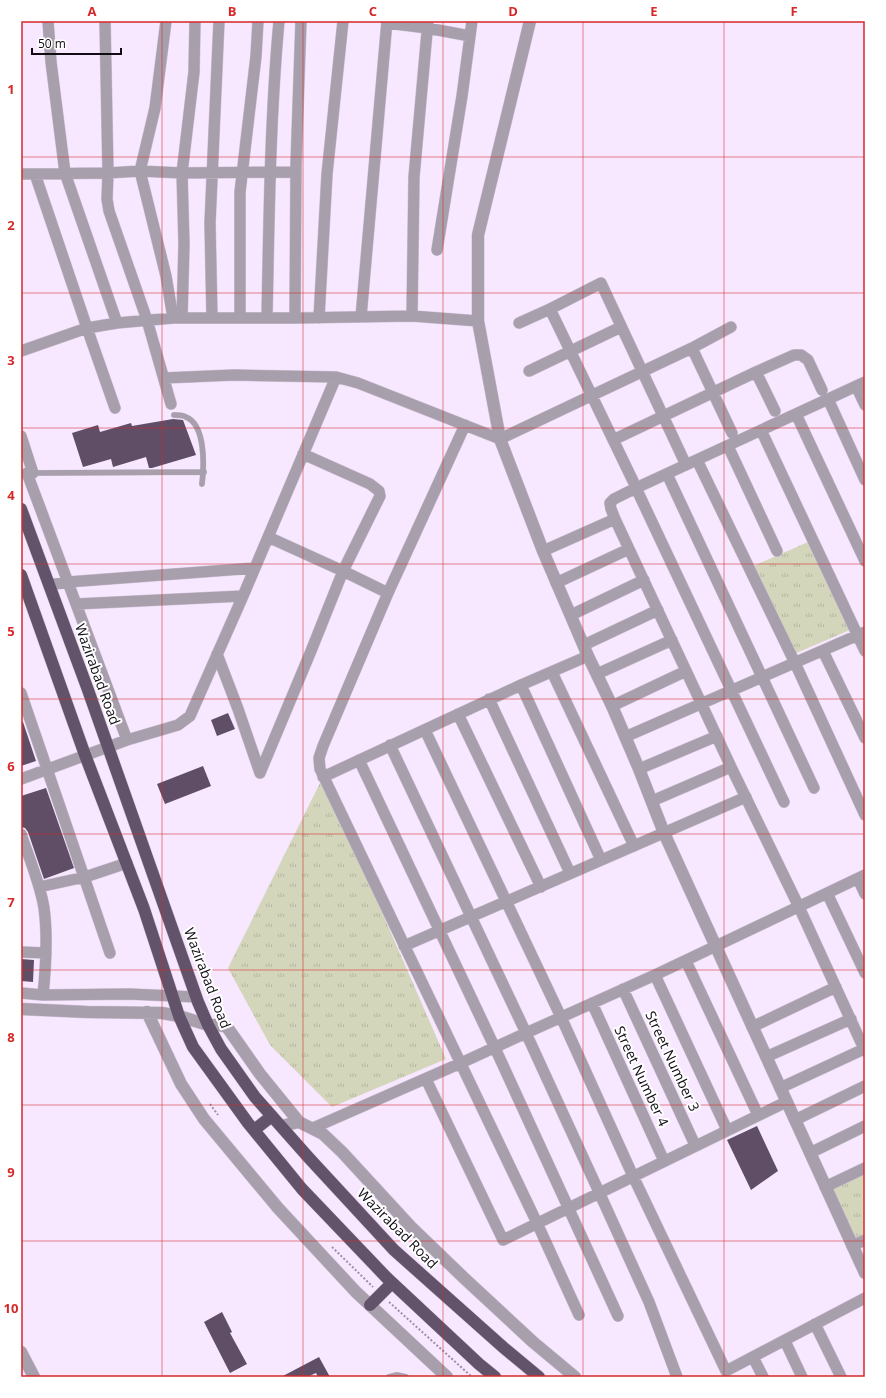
<svg xmlns="http://www.w3.org/2000/svg" width="886" height="1398" viewBox="0 0 886 1398" font-family="'Open Sans',sans-serif">
	<style>
		.park { fill: url(#park-tufts) }
		.building { fill: #604e67 }
		.lines { fill: none; stroke-linecap: round; stroke-linejoin: round }
		.service-casing { stroke: #d2c4d9; stroke-width: 6 }
		.minor-casing { stroke: #d2c4d9; stroke-width: 12 }
		.tertiary-casing { stroke: #d2c4d9; stroke-width: 13 }
		.trunk-casing { stroke: #d2c4d9; stroke-width: 13 }
		.path { stroke: #9b8fa1; stroke-width: 2; stroke-dasharray: 2 2; stroke-linecap: butt }
		.service { stroke: #a89fac; stroke-width: 5.5 }
		.minor { stroke: #a89fac; stroke-width: 11 }
		.tertiary { stroke: #a89fac; stroke-width: 12 }
		.trunk { stroke: #63536a; stroke-width: 12 }
		.grid { fill: none; stroke: #d62828; stroke-width: 1; stroke-opacity: 0.55 }
		.labels { text-anchor: middle; dominant-baseline: central; stroke-width: 4; stroke-linejoin: round; paint-order: stroke }
		.street-label { font-size: 14px; fill: #110c14; stroke: #fff }
		.neatline { fill: none; stroke: #d62828; stroke-width: 1.5 }
		.grid-label { font-size: 13px; text-anchor: middle; font-weight: bold; fill: #d62828 }
	</style>
	<defs>
		<pattern id="park-tufts" width="24" height="20" patternUnits="userSpaceOnUse"><rect width="24" height="20" fill="#d4d6bb"/><path d="M3 7l-1-3M5 7V3M7 7l1-3M15 17l-1-3M17 17v-4M19 17l1-3" fill="none" stroke="#b5b6a0"/></pattern>
	</defs>
	<rect width="100%" height="100%" fill="#f7e7ff"/>
	<path class="park" d="M815,539L857,627L794,654L751,567Z
		M323,777L446,1059L332,1107L270,1045L228,968Z
		M865,1168V1240L852,1246L825,1187Z"/>
	<path class="building" d="M173,419L183,420L196,455L152,468H149L146,457L113,467L111,459L83,467L72,433L98,425L100,432L131,423L132,426Z
		M228,713L235,729L217,736L211,720Z
		M21,722H23L36,761L21,766Z
		M203,766L211,786L165,804L157,784Z
		M46,788L74,868L44,879L28,832L25,828L21,827V796Z
		M21,959L34,960L33,982L21,981Z
		M757,1126L778,1171L751,1190L727,1140Z
		M222,1312L232,1332L230,1333L247,1364L230,1373L204,1322Z
		M319,1357L330,1377H318L316,1373L307,1377H281Z"/>
	<g class="lines">
		<g class="service-casing">
			<path id="service" d="M174,415C178,415 183,415 186,417C206,425 204,467 202,484
				M33,473L204,472
				M389,1377L397,1375L406,1377"/>
		</g>
		<g class="minor-casing">
			<path id="minor" d="M48,21L51,62L65,173L117,323
				M105,21L108,173L107,199L109,211L147,320L171,404
				M166,21L155,108L140,171L166,276L173,318
				M387,23L427,28L470,36
				M21,174L108,173L140,171L182,173L295,172
				M35,174L87,328L115,408
				M437,250L462,96L472,21
				M550,309L633,481
				M412,316L414,177L428,21
				M361,317L387,21
				M182,318L184,244L182,173L194,72L195,21
				M212,318L210,223L219,21
				M240,318V192L256,56L258,21
				M267,318C269,219 270,120 279,21
				M295,318L296,164L301,21
				M319,318L327,174L343,21
				M519,323L550,309L601,283L686,465
				M692,348L732,433
				M21,351L87,328L117,323L173,318H295L412,316L478,321
				M529,371L621,327
				M756,372L775,411
				M164,378L234,375L336,377L358,383L500,439L692,348L731,327
				M865,382L636,488L614,499L610,503L611,509L615,519L731,767L799,907L865,1051
				M856,386L865,405
				M828,399L865,480
				M796,414L865,561
				M465,425L388,593L323,746L319,758L320,769L537,1223L579,1315
				M761,430L865,651
				M21,436L33,473H27L127,740
				M613,440L756,372L794,355H801L808,360L822,390
				M728,446L777,551
				M697,460L795,663L865,815
				M667,474L814,788
				M636,488L784,802
				M268,537L343,571L388,593
				M543,551L615,519
				M556,583L629,549
				M49,585L68,582L255,568
				M76,604L243,596
				M571,615L644,580
				M584,645L658,610
				M823,651L865,738
				M217,654L238,709L260,773
				M552,672L634,846
				M597,674L672,640
				M521,685L601,860
				M21,693L110,953
				M489,699L570,873
				M612,706L686,671
				M458,714L541,887
				M425,730L561,1017L633,1176L726,1371L865,1298
				M625,737L865,632
				M390,745L526,1033L599,1192L649,1302L677,1377
				M359,760L495,1048L618,1316
				M639,769L717,736
				M260,773L311,651L343,571L380,496L379,491L370,484L303,454
				M323,777L521,685L588,656
				M21,779L127,740L178,725L190,716L243,596L336,377
				M652,801L731,767
				M21,834C29,858 40,883 44,908C48,937 46,966 43,995
				M858,879L865,894
				M39,887L85,877L127,863
				M827,893L865,973
				M404,946L746,797
				M21,952L46,953
				M686,961L758,1115
				M655,975L727,1130
				M623,989L695,1145
				M21,993L43,995L129,994L196,997
				M592,1003L664,1161
				M752,1027L836,987
				M766,1057L851,1019
				M426,1079L503,1240L786,1102
				M780,1088L864,1049
				M795,1120L865,1086
				M313,1128L461,1063L526,1033L655,975L865,875
				M810,1153L865,1126
				M825,1187L865,1168
				M852,1246L865,1240
				M815,1324L841,1377
				M785,1341L802,1377
				M753,1357L763,1377"/>
		</g>
		<g class="tertiary-casing">
			<path id="tertiary" d="M530,21L478,235V321L500,439L543,551L588,656L612,706L639,769L664,833L865,1273
				M21,1009L87,1012L162,1013L179,1016L208,1025H218L227,1027L260,1074L299,1122
				M147,1012L181,1084L204,1119L278,1208L356,1292L447,1377
				M281,1126L299,1122L323,1134L342,1152L411,1227L464,1278L533,1342L575,1377
				M21,1352L34,1377"/>
		</g>
		<g class="trunk-casing">
			<path id="trunk" d="M21,509L88,690L198,1002L208,1025L221,1049L255,1097L309,1158L394,1250L504,1348L539,1377
				M21,575L85,755L144,909L179,1016L193,1047L248,1123L302,1189L387,1278L479,1364L495,1377
				M254,1130L272,1116
				M370,1305L392,1283"/>
		</g>
		<path class="path" d="M210,1104L218,1115
			M376,1210L392,1225
			M332,1247L373,1287
			M389,1302L472,1377"/>
		<use href="#service" class="service"/>
		<use href="#minor" class="minor"/>
		<use href="#tertiary" class="tertiary"/>
		<use href="#trunk" class="trunk"/>
	</g>
	<path class="grid" d="M162,21V1377M303,21V1377M443,21V1377M583,21V1377M724,21V1377M21,157H865M21,293H865M21,428H865M21,564H865M21,699H865M21,834H865M21,970H865M21,1105H865M21,1241H865"/>
	<g class="labels">
		<g class="street-label">
			<text transform="translate(98 674) rotate(70)">Wazirabad Road</text>
			<text transform="translate(208 978) rotate(69)">Wazirabad Road</text>
			<text transform="translate(673 1061) rotate(65)">Street Number 3</text>
			<text transform="translate(642 1076) rotate(65)">Street Number 4</text>
			<text transform="translate(398 1228) rotate(45)">Wazirabad Road</text>
		</g>
	</g>
	<rect width="886" height="1398" fill="none" stroke="#ffffff" stroke-width="44"/>
	<path d="M32 48v6h89v-6" fill="none" stroke="#110c14" stroke-width="2"/>
	<text x="38" y="48" font-size="12" fill="#110c14" stroke="#ffffff" stroke-width="3" paint-order="stroke">50 m</text>
	<rect x="22" y="22" width="842" height="1354" class="neatline"/>
	<g class="grid-label">
		<text x="92" y="16">A</text>
		<text x="232" y="16">B</text>
		<text x="373" y="16">C</text>
		<text x="513" y="16">D</text>
		<text x="654" y="16">E</text>
		<text x="794" y="16">F</text>
		<text x="11" y="94">1</text>
		<text x="11" y="230">2</text>
		<text x="11" y="365">3</text>
		<text x="11" y="500">4</text>
		<text x="11" y="636">5</text>
		<text x="11" y="771">6</text>
		<text x="11" y="907">7</text>
		<text x="11" y="1042">8</text>
		<text x="11" y="1177">9</text>
		<text x="11" y="1313">10</text>
	</g>
</svg>
